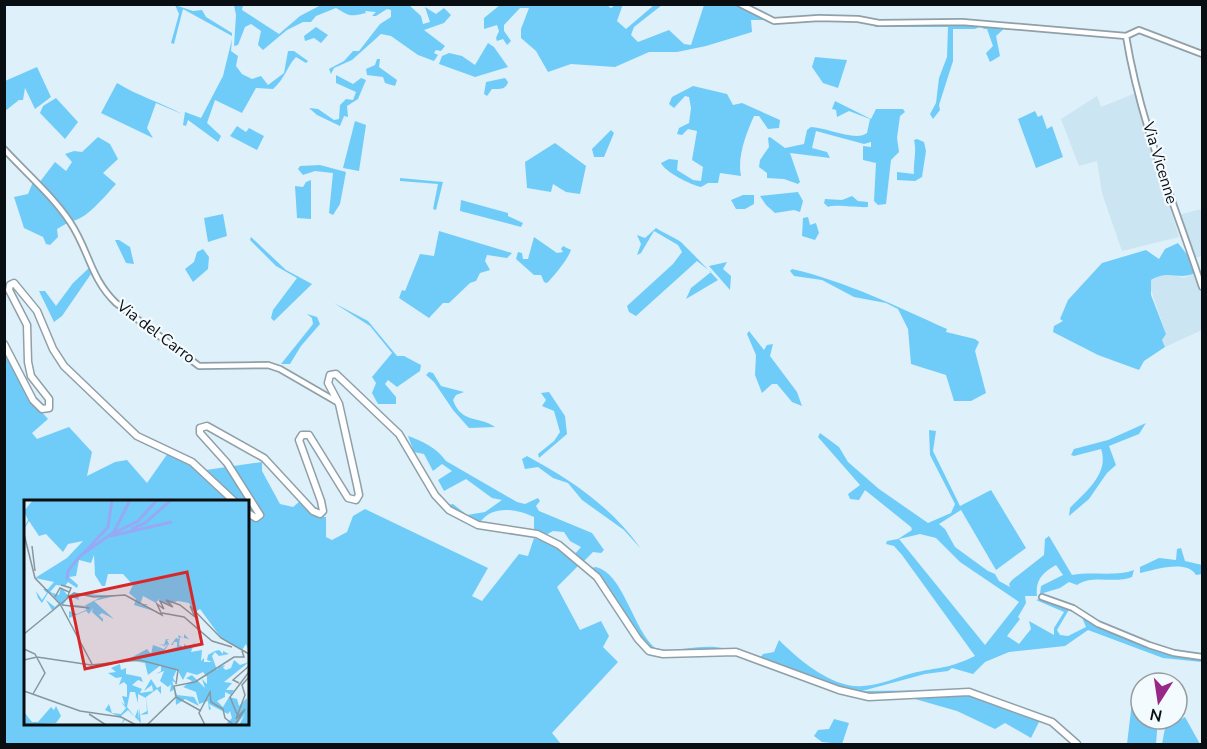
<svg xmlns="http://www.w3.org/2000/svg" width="1207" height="749" viewBox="0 0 1207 749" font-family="'Nunito Sans',sans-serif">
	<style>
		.built { fill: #cbe5f2 }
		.green { fill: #6fccf9; fill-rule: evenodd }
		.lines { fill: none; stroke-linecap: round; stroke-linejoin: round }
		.minor-casing { stroke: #90a0a9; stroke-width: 8 }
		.secondary-casing { stroke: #90a0a9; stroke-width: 9 }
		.minor { stroke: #fff; stroke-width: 4.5 }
		.secondary { stroke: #fff; stroke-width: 6 }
		.labels { text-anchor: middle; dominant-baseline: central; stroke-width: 4.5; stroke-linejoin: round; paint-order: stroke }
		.street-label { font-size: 16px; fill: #080e11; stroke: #f4fbff }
		.inset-river { fill: none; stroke: #97a9f4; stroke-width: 3 }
		.inset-road { fill: none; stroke: #88969d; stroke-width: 1.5 }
		.view { fill: #d62828; fill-opacity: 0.15; stroke: #d62828; stroke-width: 3 }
		.inset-edge { fill: none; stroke: #080e11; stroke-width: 3 }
	</style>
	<rect width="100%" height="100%" fill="#def0fa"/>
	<path class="built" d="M1136,93L1179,237L1122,251L1102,193L1097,161L1079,166L1061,119L1097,96L1101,107Z
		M1202,209V256L1194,258L1178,215Z
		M1167,273L1184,278L1195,273L1202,295V330L1165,347L1162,340L1166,334L1149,284L1151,280Z"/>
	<path class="green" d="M605,4L611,8L615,5L623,4L617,21L626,29L654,5H662L634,27L631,35L638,42L669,30L684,44L691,45L704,5H736L765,20H751L752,32L706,46L677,52H649L615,67L571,64L548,72L536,51L521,38V29L529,8H520L504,25V31L511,41L507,45L503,39L497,41L496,38L499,31L497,25L484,29V18L500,5Z
		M175,5L193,11L202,10L206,17L232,33V36L183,9L174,44L171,43L179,14Z
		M234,5H243L242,10L279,34L300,16L321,5H409L421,16L423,24L430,22L425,7L436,14L444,8L451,15L444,23L424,30L445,46L441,51L436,50L434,53L438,55L434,61L418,55L391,36L381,34L352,60L334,68L331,74L329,69L344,61L353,51H359L380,24L391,17V10L387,9L376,16H372L376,12L365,11L366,13C348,17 350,16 336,8L316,16L311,22H303L287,30L263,50L258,45L261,31L251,24L245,27L238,45L234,46L236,15Z
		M879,24L983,25L975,29H953V61L939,105L940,110L933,119L930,114L936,103L939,78L947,57L948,27H874Z
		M989,26L1006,27L996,36L1000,56L990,62L986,53L993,46L987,29H982Z
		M316,27L328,35L321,43L314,38L305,41L304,36Z
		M232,39L231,51L238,56L236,66L242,74L252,79L261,76L268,85L284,73L288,51H294L308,61L306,63L296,57C287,66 285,79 273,89L256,88L242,113L215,100L207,123L221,136L218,142L188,120L186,126L183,125L185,112L201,118L223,76Z
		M488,43L494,47L508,67L475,77L439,64L442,56L449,53L462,56L475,65Z
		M815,57L847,60L838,88L823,83L812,67Z
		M377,59H380L379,67L397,80L395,86L385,83L383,77L367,75L366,69L375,65Z
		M37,67L51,97L35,109L25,88L23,100H19L5,111V81Z
		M336,75L353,84L361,78L366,80L358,99L347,106L348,117L344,116L340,126L317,115L309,108L318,109L334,120L339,119L340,105L346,99L353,100L356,92L336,83Z
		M505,78L508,82C506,90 499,89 492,89L487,96L484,94L486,82Z
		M117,83C138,96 160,102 182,114L156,103L147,128L153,138L101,113Z
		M693,86L727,94L733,105L742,103L780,120L779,128L768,129L759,116H754C746,134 737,157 741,176L720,173L718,183H708L701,187C691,185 665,172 661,163L669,159L678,160L677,170L693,180L701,181L703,167L692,160L697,131L688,129L682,135L677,134L679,128L689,123L691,108L689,97L685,96L674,108L669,104L672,97Z
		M56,98L78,122L65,139L40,113L43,106Z
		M835,101L871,119L876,109H903L905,112L900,116L897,138L899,152L891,160L886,204L878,205L874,201L876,163L863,160V146L871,147V142L864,144L816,131L812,148L827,152L830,158L790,153L800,182L798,184L784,179L767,178V173L759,167L760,160L769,147L768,138L770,137L785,148L804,144L807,130L811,127C825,127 856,142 867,133L870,119L849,111L837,117L836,110L832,109Z
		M1035,111L1038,117L1042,115L1047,129L1052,126L1063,157L1036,168L1018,119Z
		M355,121L366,125L359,171L343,168Z
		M237,126L246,132L249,128L264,136L257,150L230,136Z
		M611,130L614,133L604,157H594L592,149Z
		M98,137L110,144L118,159L103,173L116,184C106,195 85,221 71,221L39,183L55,162L66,171L72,162L65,154L74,151L82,152Z
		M917,139L924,142L926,151L922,177L915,181L897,180V172L914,174C913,162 917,153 914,140Z
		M555,143L586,166L580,194L566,192L553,184L551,192L527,188L525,162Z
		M320,165L346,172L340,204L333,215L329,213L333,173L315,171L303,175L298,169L300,166Z
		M400,178L443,182L436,210L433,209L438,184L400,181Z
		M311,180V219L297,218L295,186L303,187L306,182Z
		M33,182L69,222L57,229L58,237L50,245L46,244L43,237L24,228L14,197L28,194Z
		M798,192L803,201L800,212L794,210L775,213L766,205L760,196Z
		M743,195H754V204L745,209H736L731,200Z
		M852,196L858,201L868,202V207C858,208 835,204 828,207L824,203L825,199L842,200Z
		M461,200L508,213V216L523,223L521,227L460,211Z
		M223,214L227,236L208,242L204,218Z
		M808,217L810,225L816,223L819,233L815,240L802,236L803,218Z
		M656,228C663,233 674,237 681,242C693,254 706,267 718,280L686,299L691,288L711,272L697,261L636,316L629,312L627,306L673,264L682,252L678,245L654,231L641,253L637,255L641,244L637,235L645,238Z
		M439,231L512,253L507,258L487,255L485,261L490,270L480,273L476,281L470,283L449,303H443L429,318L399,298L402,290L405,291L420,254L434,256Z
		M251,237L286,270L312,284L274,321L271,318L273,310L297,278L276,266L250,240Z
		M534,237L557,253L563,252L561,249L563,246L571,250C568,259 554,276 547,283L544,282L541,275H534L516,259L518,252L522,253L523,259H528Z
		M115,240H119L130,247L134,264L126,263Z
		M1178,243L1189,257L1195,273C1178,281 1170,269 1151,280V295L1166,334L1162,340L1165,347L1144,361L1139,370L1098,355L1053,332L1054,326L1063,321L1060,319L1068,300L1102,263L1146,250L1159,259L1165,249Z
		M203,249L209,257L208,269L193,282L185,269L194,262L197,252Z
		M727,262L723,269L731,276L730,290L709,266Z
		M89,268L91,274L62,316L54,322L39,291H45L56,306L73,283Z
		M792,269C848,282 895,306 947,329L946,332L975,339L979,342L975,351L986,393L971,401H954L946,375L911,364L908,329L898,309L886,303L854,297L822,280L794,276L790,271Z
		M334,303L368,321L397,356H404L421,365L420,371L397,387L388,380L385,384L396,397V404H378L372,393L376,383L372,377L392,353L370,326Z
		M307,314L317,317L320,324L301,346L290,364H281L313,324L312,318Z
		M749,331L764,350L767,345L773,344L770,356L797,392L802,406L792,402L777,384H772L762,393L755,375L756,355L747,334Z
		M4,351L30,399L48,419L32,433L37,439L69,427L92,452L87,476L115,462L127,460L147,483L168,453L199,471L262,462V471L280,504L293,507L299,502L318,517H326V537L332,540L347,532L353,516L365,509L488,568L472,596L482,601L519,554L528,556L534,538L559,546L580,564L557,587L580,630L601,621L609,636L603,647L618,662L552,733L561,744H5ZM26,502H248V724H26Z
		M429,372L433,373L441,386L464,392L456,395L453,400C461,424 481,416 495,427L469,428L453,410L434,382L426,375Z
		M549,392L565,416L567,434L539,458L538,454L554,441L560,432L554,411L542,406L546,400L541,393Z
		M1146,423L1139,434L1109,446L1116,465L1107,473L1089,499L1069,516L1070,508C1084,493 1110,474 1101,449L1074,456L1071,455L1074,449L1108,440Z
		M929,430L936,431L933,451L960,506L991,490L1026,548L996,570L961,510L939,524L945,529L955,547L988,571L995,574L999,581L1010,587L1009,584L1012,580L1044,555L1045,539L1049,536L1072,575C1092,571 1116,577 1134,570L1132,577C1114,584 1092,574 1077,585L1069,582L1060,588L1040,594L1041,586L1063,575L1056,565C1043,572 1035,580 1037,596H1025L1026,603L1018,617L1020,619L1007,636L1019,644L1031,629L1029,621L1054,635V628L1064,612L1036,600L1043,598L1070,608L1057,630L1060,635L1068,636L1086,627L1081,615C1118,640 1159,651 1202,659V662L1163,658L1088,630L1065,646L1009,652L985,662L973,674L952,668L948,671L925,674L862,691L952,690L874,696L852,693L760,658L763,654L774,652L779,640C799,660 833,689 863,686C882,685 899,676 917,672C942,667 950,668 975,656L902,555L894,546L886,544L887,541L898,539L912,530L911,527L865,490L859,500L850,499L848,494L860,485L818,437L820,433L839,447L848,462L879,489L928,523L951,513L955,504L930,455ZM920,534L936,538L960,562L1019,602L985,645L899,539Z
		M408,436C421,440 438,449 446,461L517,502L525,504L538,498L540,501L536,506L539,511L592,533L604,550L601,553L593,552L584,561L574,555L581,547L570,541L564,532L553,531L546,535L534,532V517C517,509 491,504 479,524L448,505L453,504L467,515L485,512L502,500L492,498L466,479L444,491L438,480L452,471L442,464L433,471L424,454L414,452Z
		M527,456C571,480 612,507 641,549L624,530L582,500L568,483L553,478L538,467L525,469L522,459Z
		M1181,548L1185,561L1202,565V574L1196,575C1187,559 1154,570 1140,573V567L1159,558L1176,560L1177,549Z
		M596,567C623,573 633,629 655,648C676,654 701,642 727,649C711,650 670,657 657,653C642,649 606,585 591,568Z
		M963,695L976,697L1040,720L1031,738L1005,723L995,729L957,711L915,699Z
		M1132,702L1141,703V719H1158L1156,744H1127Z
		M1185,717L1200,744H1162L1165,728Z
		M834,719L849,723L842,744L822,742L814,736L818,730L829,729Z"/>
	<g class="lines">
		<g class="minor-casing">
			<path id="minor" d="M740,4L774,21L819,18L858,19L879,23L962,22L1126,36
				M1126,36C1140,123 1175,205 1202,287
				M1126,36L1139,30L1202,54
				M4,149C26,173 53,196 70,222C89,250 90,278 116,303L199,366L268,365L280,369L337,402
				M1042,597L1073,608L1098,624L1149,645L1174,653L1202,657"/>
		</g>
		<g class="secondary-casing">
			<path id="secondary" d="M4,344L33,400L42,409L49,408V399L31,376L28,362L27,325L9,290L10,285L14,283L37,311L53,349L64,366L137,436L192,462L235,502
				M248,513L256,518L260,515L227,463L200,433V428L207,426L264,458L313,511L320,514L323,511L321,501L299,440L302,435H309L348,498L356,500L359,495L357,485L339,404L328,383L330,375L336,374L399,434L435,495L449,510L478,525L537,534L559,545L597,577L638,639L649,651L663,654L736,652L839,690L869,697L969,692L1052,722L1077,744"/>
		</g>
		<use href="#minor" class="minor"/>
		<use href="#secondary" class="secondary"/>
	</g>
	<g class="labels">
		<g class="street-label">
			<text transform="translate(1160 163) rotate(73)">Via Vicenne</text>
			<text transform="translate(156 332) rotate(37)">Via del Carro</text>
		</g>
	</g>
	<g transform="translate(24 500)">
		<rect width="225" height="225" fill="#def0fa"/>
		<path d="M9,0H225V152L222,144L218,150L198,139L176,109L171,112L165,103L154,101L143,105L137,101L139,106L135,99L132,103L119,96L116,105L121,104H124L120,106L130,111L110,105L112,99L105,93L109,85L99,74H84L81,86H78L71,75L70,55L67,63L55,60L52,76L45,77L54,85L53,88L44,82L41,86L32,85L26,92L35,95L37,87L44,96L50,92L54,95L55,100L45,96L39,105H52L60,106L77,97L63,96V94L91,96L70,101L90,119L78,113L75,115L79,119V122L68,112L69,108L65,114L62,111L45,118V111L53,114L62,110V105L61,107L36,105L28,110L22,100L31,107L35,103L28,94L24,93L18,103L14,98L12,91L18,100L23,93L19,89H24L30,82L11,78L43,58L59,41L44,44L39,52L22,34L15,36L5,21L2,26L0,28L4,20L0,11ZM160,134L165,139L156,137L155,145L160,147V144L167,148L171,141L167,152L178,150L177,161L180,158V162H188L183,160L184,155L191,151L195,150L199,154V151L205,154L195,156L191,152L188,156L193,170L195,167L201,165L199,168L202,170L207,168L210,160L216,165L225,162L200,182L208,183L202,190H210L207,195L201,192V197L193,201L199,207L205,197L213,199L215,206L223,198L225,225H215L221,214L213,224L201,225L208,218L206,211L204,214L185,204L187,209L185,210L184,201L175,204L172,192L159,187L168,181L162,178L168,175L181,188L178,179L183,184V177L179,172L173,175L163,172L159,180L153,169L149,178L152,183L148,181L153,195L170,197L175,206L161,199L152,205L151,189L146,192L147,184L144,187L136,181L140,171L132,174L137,171V165L124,175L121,163L103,160L123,149L127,154L129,145L140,149L144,144L140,146L135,144L140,145L142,139L146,140H143L145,144L140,151L153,147V142H150L149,145H147L152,138L155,139L154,135L160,138ZM96,164L97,170L102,168V174L117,177L119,182L114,180L108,185L118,189L116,193L129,191L128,185L120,191L127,179L133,188L137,186V194L133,189L122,197L124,214L116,215L117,223L104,210L97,216L101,220L97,224L100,219L81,210L85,204L88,213L97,214L102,208L97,202L101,205L98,196L103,197V185L100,182L95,185L98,177L92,178L84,173L92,172L87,168ZM106,192H111L114,203V194L122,198L123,211L116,215L115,208V221L114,209L111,217L103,207ZM32,206L37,216L32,223L1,225L0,212L8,222H14L27,207L30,210Z" fill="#6fccf9" fill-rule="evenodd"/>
		<path class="inset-river" d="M107,29L121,23L147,0M90,33L114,21L133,0M86,36L148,22M59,54L84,27L88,0M43,80L44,71L56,56L90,32L106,0"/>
		<path class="inset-road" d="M0,34L11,78L36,104M8,46L11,71M37,85L47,88L43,98M31,97L36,88L45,92M36,104L68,164M38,105L65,108M138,113L160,117L188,141L208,147M0,134L50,93L70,97L101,95L138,115L133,104L140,109L136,101L149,107L142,100L156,105L171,117L166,106L197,138L225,154M0,149L11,154L21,173L9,194M0,160L13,157L67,165L116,160L154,170L152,184M215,183L209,180L225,166M0,191L56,211L97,217L112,225M152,197L150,186L171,182L210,157H220L218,151M65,214L82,225M213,214L206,197L225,172M123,225L152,197L177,211M181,225L175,213L186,192L187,202L199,209L201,218L210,225M211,225L221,209L212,219L221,195L218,185L225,177"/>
		<path class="view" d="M163,72L178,144L61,169L46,97Z"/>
		<rect width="225" height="225" class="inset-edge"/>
	</g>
	<rect width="1207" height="749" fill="none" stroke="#080e11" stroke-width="12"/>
	<g transform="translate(1159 701) rotate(192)"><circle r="28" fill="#f4fbff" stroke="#969ca0" stroke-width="1.5"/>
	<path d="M0-4.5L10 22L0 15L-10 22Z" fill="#982887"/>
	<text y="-9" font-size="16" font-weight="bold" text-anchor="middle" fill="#080e11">N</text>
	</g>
</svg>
